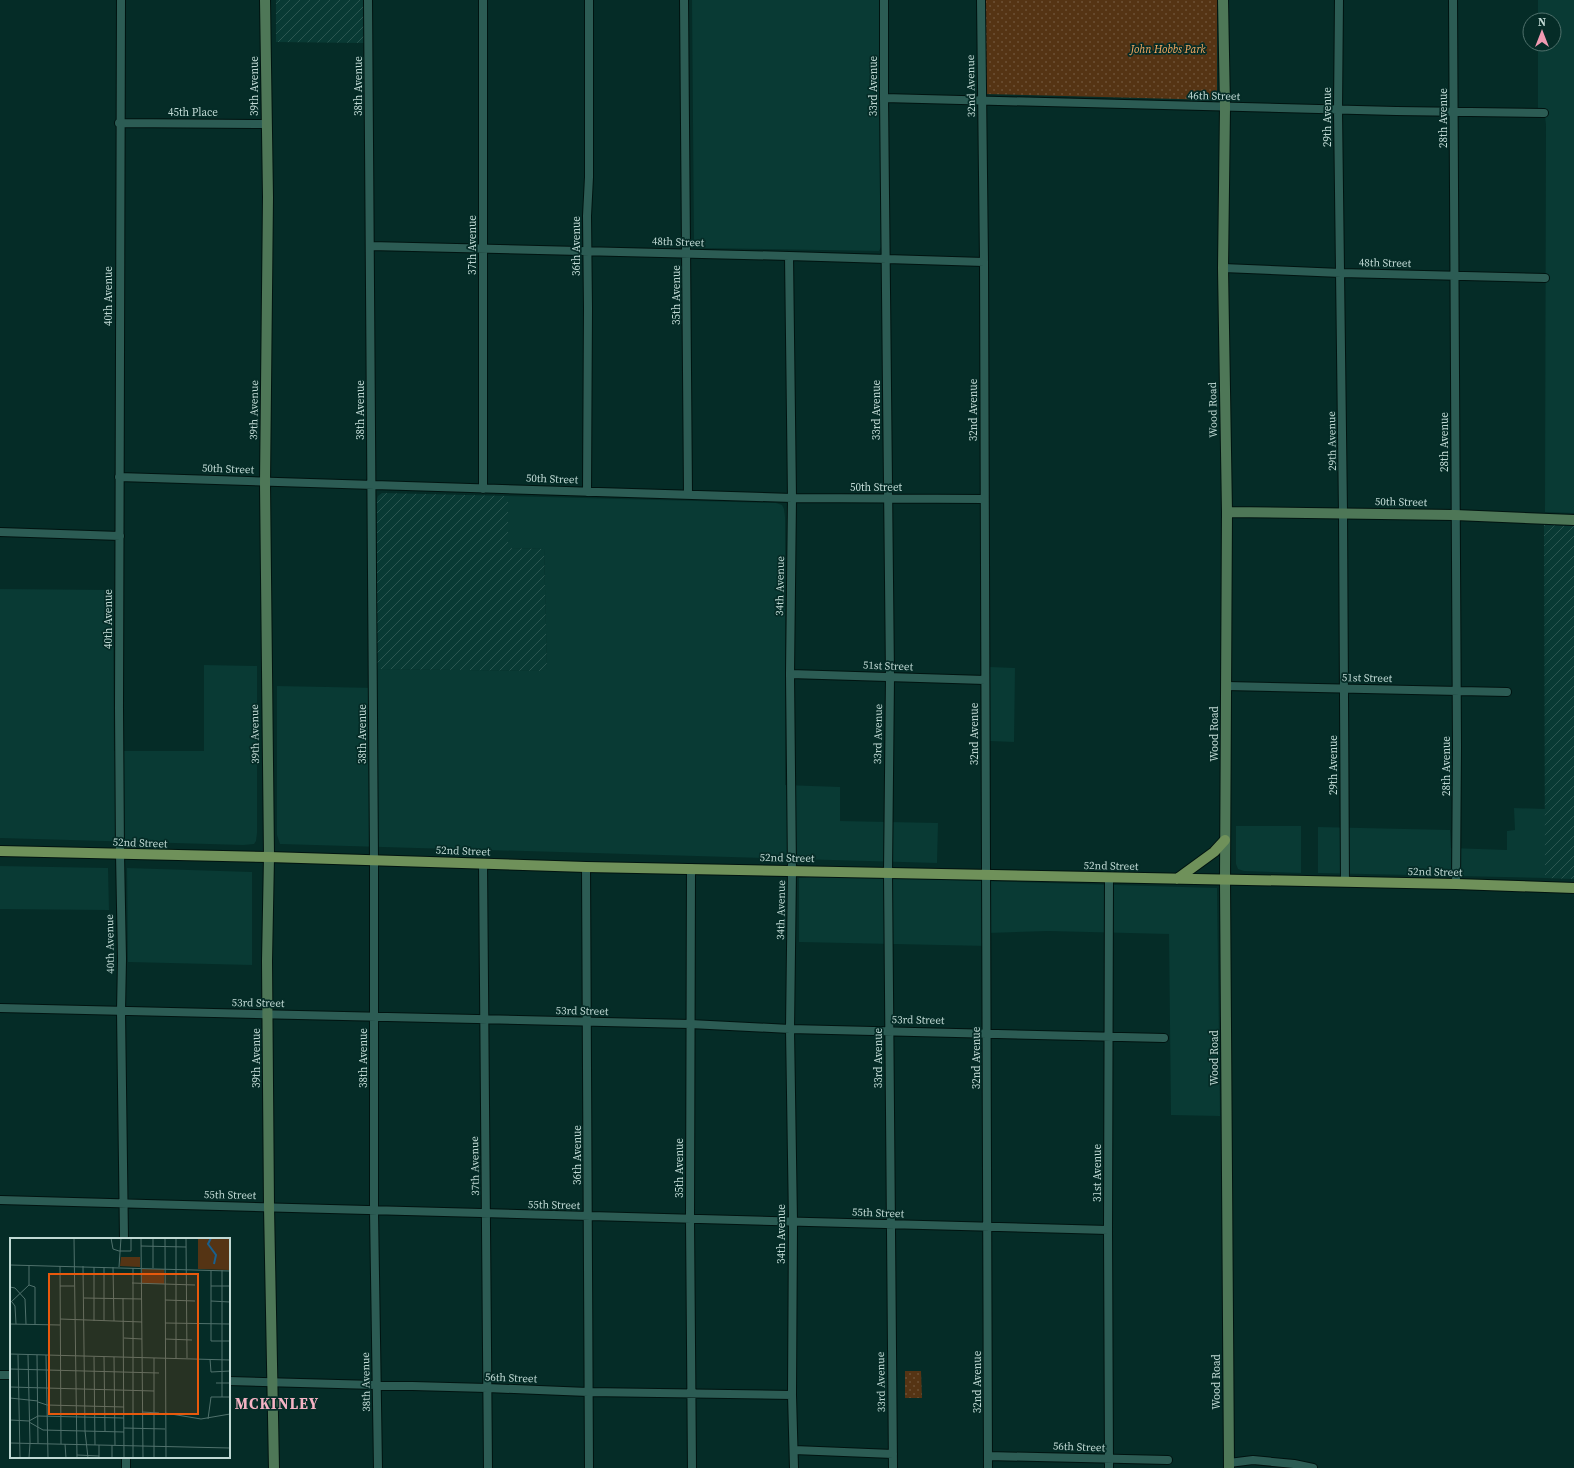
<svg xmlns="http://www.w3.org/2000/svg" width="1574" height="1468" viewBox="0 0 1574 1468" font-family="'Source Serif 4',serif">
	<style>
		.built { fill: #093a34 }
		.industrial { fill: url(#industrial-furrows) }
		.park { fill: url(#park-dots) }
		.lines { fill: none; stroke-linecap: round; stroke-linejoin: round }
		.street-casing { stroke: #001310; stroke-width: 10 }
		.secondary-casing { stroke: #001310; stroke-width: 12 }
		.primary-casing { stroke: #001310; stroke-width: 12 }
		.street { stroke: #2c5c54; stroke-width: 8 }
		.secondary { stroke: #4e7757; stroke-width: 10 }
		.primary { stroke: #6f915a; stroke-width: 10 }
		.labels { text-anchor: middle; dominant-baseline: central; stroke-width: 3.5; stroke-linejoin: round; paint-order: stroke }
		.park-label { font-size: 11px; font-style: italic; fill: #fdad64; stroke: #052c27 }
		.street-label { font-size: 11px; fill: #c0d9d4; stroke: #052c27 }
		.district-label { font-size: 15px; font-weight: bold; letter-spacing: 1px; fill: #f5b3c4; stroke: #052c27 }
		.inset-river { fill: none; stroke: #19608e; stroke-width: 2 }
		.inset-road { fill: none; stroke: #50716c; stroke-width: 1 }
		.view { fill: #e8590c; fill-opacity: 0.15; stroke: #e8590c; stroke-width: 2 }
		.inset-edge { fill: none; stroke: #c0d9d4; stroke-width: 2 }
	</style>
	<defs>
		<pattern id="industrial-furrows" width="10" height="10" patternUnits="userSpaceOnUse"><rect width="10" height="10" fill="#093a34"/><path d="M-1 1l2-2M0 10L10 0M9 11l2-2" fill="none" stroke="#2b5650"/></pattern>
		<pattern id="park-dots" width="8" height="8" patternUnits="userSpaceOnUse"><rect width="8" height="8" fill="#553414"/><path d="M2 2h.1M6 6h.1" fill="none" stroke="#6c5135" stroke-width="1.8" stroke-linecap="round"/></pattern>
	</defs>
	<rect width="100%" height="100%" fill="#052c27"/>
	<path class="built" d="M692,0H881L882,245L879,251L702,248L696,247L694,245Z
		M1538,0H1574V513L1545,512L1546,125L1545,116L1538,112V44H1554V20H1538Z
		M508,496L776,503L782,505L784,509L785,517V785L840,787V821L938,823L937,863L280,844L277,835V686L377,688V669L547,671L544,549L508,548Z
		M0,589L113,590L114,751H204V665L257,666V833L256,841L254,844L243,845L0,838Z
		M990,667L1015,668L1014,742L990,741Z
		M1514,808L1545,809V878L1318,873V827L1450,830L1451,848L1507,850V831L1515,830Z
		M1236,826H1301V873L1244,871L1238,869L1236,864Z
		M0,866L108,868L109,910L0,909Z
		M127,868L252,872V965L128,962Z
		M818,876L1217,888L1220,1116L1171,1115L1169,934L1048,931L988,933V946L799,942V878Z"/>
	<path class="industrial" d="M276,0H364V43L276,42Z
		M382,493L508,496V548L544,549L547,671L377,669V499L378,496Z
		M1544,525L1574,526V879L1545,878Z"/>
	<path class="park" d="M986,0H1217V100L985,94Z
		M905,1371H921L922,1398H905Z"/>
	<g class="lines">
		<g class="street-casing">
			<path id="street" d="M121,0L119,708L120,854L122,959L121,1011L124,1239
				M368,0L374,860V1211L378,1468
				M684,0L688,494
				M884,0V98L890,677L888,873L893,1468
				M981,0L984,262L988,1468
				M1339,0L1338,110L1343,513L1345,882
				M1453,0L1457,747L1456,884
				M884,98L1396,111L1544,113
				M119,123L266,124
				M370,246L789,256L984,262
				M789,256L792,498L790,674L792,870L790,1029L793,1222L792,1395L794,1468
				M1223,268L1341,273L1545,278
				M119,477L792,498L984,499
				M483,489V0
				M587,492L588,308L587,216L589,177V0
				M0,532L120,536
				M790,674L985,680
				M1226,686L1507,692
				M483,863L488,1468
				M586,867L589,1468
				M691,868L690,1219L692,1468
				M1109,878L1108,1230L1109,1468
				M0,1008L690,1024L790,1029L1164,1038
				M0,1200L1108,1230
				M0,1375H11
				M229,1381L487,1388L588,1392L792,1395
				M794,1450L893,1454
				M988,1456L1168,1460
				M126,1457V1468
				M1229,1463L1253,1460L1294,1464L1313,1468"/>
		</g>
		<g class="secondary-casing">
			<path id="secondary" d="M265,0L268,197L265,483L269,857L267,961L269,1207L274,1468
				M1223,0L1225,107L1223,268L1227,512L1225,881L1229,1468
				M1227,512L1455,515L1574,520"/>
		</g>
		<g class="primary-casing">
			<path id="primary" d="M0,851L269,857L586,867L1456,884L1574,888
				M1177,879L1214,852L1225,840"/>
		</g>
		<use href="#street" class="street"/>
		<use href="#secondary" class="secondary"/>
		<use href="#primary" class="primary"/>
	</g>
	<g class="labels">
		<g class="park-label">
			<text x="1168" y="49">John Hobbs Park</text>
		</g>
		<g class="street-label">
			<text transform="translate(254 86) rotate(-90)">39th Avenue</text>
			<text transform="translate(358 86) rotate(-90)">38th Avenue</text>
			<text transform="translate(873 86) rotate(-90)">33rd Avenue</text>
			<text transform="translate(971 86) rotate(-91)">32nd Avenue</text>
			<text transform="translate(1214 96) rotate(1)">46th Street</text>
			<text x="193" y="112">45th Place</text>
			<text transform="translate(1327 117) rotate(-90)">29th Avenue</text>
			<text transform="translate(1443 118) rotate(-90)">28th Avenue</text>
			<text transform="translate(678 242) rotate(2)">48th Street</text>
			<text transform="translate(472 245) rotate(-90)">37th Avenue</text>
			<text transform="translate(576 246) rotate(-90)">36th Avenue</text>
			<text transform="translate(1385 263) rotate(1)">48th Street</text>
			<text transform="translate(676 295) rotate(-90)">35th Avenue</text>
			<text transform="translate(108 296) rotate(-90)">40th Avenue</text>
			<text transform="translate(254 410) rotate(-89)">39th Avenue</text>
			<text transform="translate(360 410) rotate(-90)">38th Avenue</text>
			<text transform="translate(876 410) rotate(-90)">33rd Avenue</text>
			<text transform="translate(973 410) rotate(-90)">32nd Avenue</text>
			<text transform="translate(1213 410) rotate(-91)">Wood Road</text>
			<text transform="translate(1332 441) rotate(-91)">29th Avenue</text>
			<text transform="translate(1444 442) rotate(-90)">28th Avenue</text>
			<text transform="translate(228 469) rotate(2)">50th Street</text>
			<text transform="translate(552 479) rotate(2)">50th Street</text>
			<text x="876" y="487">50th Street</text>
			<text transform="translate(1401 502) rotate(1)">50th Street</text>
			<text transform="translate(780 586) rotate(-89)">34th Avenue</text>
			<text transform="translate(108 619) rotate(-90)">40th Avenue</text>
			<text transform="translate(888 666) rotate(2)">51st Street</text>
			<text transform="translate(1367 678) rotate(1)">51st Street</text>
			<text transform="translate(255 734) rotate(-91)">39th Avenue</text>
			<text transform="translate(362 734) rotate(-90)">38th Avenue</text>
			<text transform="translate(878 734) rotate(-89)">33rd Avenue</text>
			<text transform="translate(974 734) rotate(-90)">32nd Avenue</text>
			<text transform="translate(1214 734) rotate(-90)">Wood Road</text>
			<text transform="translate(1333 765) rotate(-90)">29th Avenue</text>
			<text transform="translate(1446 766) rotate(-90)">28th Avenue</text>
			<text transform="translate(140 843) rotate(2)">52nd Street</text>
			<text transform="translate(463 851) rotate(2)">52nd Street</text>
			<text transform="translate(787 858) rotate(1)">52nd Street</text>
			<text transform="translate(1111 866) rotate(1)">52nd Street</text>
			<text transform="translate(1435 872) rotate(1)">52nd Street</text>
			<text transform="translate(781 910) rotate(-89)">34th Avenue</text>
			<text transform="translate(110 944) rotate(-91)">40th Avenue</text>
			<text transform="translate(258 1003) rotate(1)">53rd Street</text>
			<text transform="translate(582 1011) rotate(1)">53rd Street</text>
			<text transform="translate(918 1020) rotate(1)">53rd Street</text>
			<text transform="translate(256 1058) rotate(-90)">39th Avenue</text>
			<text transform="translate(363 1058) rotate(-90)">38th Avenue</text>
			<text transform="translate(878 1058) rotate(-90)">33rd Avenue</text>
			<text transform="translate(976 1058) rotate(-90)">32nd Avenue</text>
			<text transform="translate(1214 1058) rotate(-90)">Wood Road</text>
			<text transform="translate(577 1155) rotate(-90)">36th Avenue</text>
			<text transform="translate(475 1166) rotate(-91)">37th Avenue</text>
			<text transform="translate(679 1168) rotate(-90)">35th Avenue</text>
			<text transform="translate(1097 1173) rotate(-90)">31st Avenue</text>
			<text transform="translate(230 1195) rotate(1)">55th Street</text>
			<text transform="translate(554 1205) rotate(1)">55th Street</text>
			<text transform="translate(878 1213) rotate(2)">55th Street</text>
			<text transform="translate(781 1234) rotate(-90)">34th Avenue</text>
			<text transform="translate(511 1378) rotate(2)">56th Street</text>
			<text transform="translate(366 1382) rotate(-91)">38th Avenue</text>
			<text transform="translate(881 1382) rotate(-91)">33rd Avenue</text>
			<text transform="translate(977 1382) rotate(-90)">32nd Avenue</text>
			<text transform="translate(1216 1382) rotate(-90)">Wood Road</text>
			<text transform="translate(1079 1447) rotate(2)">56th Street</text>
		</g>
		<g class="district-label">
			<text x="277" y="1403">MCKINLEY</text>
		</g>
	</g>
	<g transform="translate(10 1238)">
		<rect width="220" height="220" fill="#052c27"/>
		<path d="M188,0H220V32L188,31Z" fill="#553414"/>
		<path d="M111,19H130V29L110,28ZM132,31H154V46L132,45Z" fill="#553414"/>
		<path class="inset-river" d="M201,0L198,6L206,17L204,26"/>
		<path class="inset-road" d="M64,0L67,220M101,0L103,11L109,13H121V0M131,0L133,220M143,0V30M155,0L156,220M166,0V120M176,0L177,120M131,8L176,9M0,27L220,33M50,28L51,206M73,28L75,193L78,220M103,29L104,83M109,29L111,0M123,30V220M201,32V103H220M122,45L185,47M19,47L25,49V86M50,48H64M201,48H220M0,49L5,50L15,61L16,86M74,60L132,61M113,60L114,220M155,62L185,63M201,63L220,64M2,64L5,68L6,86M0,65L19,47V27M50,81L132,84M84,83V29M94,83V29M155,85L220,86M0,86L50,87M114,100L132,101M155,101L182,102M0,116L220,122M8,117L10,220M18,117L20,205M27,117L28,205M36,117L38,220M84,119L85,207M94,119L95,193M104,119L105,207M144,120V220M200,121L201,134L220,133M0,131L149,135M206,145H220M0,149L144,153M212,159V32M0,160L28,163M28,164L37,167L114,169M132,174L149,175M155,175L191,181L220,176M198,181L201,159H220M0,182L19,183L28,178L114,180M19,184L33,192L114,194M114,190L155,191M0,205L220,210M55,206L56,220M89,207V220M102,207V220M67,217L89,218M19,220L20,205"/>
		<path class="view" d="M39,36H188V176H39Z"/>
		<rect width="220" height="220" class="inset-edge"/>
	</g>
	<g transform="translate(1542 32)"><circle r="19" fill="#052c27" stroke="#50716c"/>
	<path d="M0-3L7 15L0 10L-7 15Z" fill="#f19ab2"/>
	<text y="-6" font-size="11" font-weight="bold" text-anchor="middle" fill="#c0d9d4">N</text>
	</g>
</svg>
